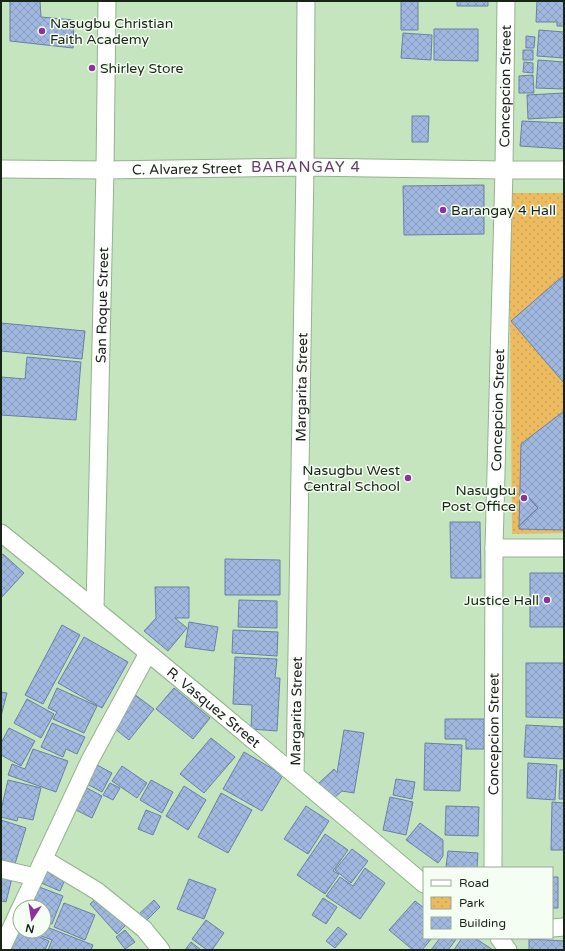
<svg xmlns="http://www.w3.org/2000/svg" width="565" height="951" viewBox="0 0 565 951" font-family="'Varela Round',sans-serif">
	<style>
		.park { fill: url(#park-dots) }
		.building { fill: url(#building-cross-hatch); stroke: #6a80a5 }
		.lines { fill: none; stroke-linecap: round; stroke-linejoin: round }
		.street-casing { stroke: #93b38e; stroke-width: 19 }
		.street { stroke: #fff; stroke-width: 17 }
		.poi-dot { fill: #8d329d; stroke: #f4fef3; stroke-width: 1.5 }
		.labels { text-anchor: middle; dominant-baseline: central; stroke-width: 3; stroke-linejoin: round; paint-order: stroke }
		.poi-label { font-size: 14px; fill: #182516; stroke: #f4fef3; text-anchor: start }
		.street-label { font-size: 14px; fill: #182516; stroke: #f4fef3 }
		.neighbourhood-label { font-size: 15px; letter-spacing: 1px; fill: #673a6f; stroke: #f4fef3 }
	</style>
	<defs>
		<pattern id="park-dots" width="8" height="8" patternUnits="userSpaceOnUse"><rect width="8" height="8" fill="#ecbb5f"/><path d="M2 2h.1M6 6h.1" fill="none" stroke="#caa152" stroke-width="1.8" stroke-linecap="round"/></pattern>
		<pattern id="building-cross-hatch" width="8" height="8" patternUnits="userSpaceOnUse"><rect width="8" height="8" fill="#a0b7df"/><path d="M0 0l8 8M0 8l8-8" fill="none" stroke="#899dbf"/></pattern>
	</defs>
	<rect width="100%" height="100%" fill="#c4e5be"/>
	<path class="park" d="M509,193H564V533L512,534Z"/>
	<path class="building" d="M10,1H40L41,17L74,20L73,48L10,41Z
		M401,1H418V30H401Z
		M457,1H488V6H457Z
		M537,1H564V26H557V22H536Z
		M434,29H478V61L434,60Z
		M539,30L564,32V58L537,56Z
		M403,33L432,35L431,60L401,58Z
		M526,36L535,37L534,48H526Z
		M523,50H533V60H523Z
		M538,60L564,62V89L536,88Z
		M524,62L533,63V73L523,72Z
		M533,75L534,93H519V76Z
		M564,93V117L528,119L527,95Z
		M412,116H429L428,142H412Z
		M522,121L564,123V149L520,146Z
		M484,185V234L404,235L403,186Z
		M564,275V383L511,321Z
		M1,323L85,331L82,359L1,351Z
		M27,357L81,362L76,420L1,415V377L25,379Z
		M564,411V530L519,529V526L538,508L520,488L521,444Z
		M520,488L538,508L519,526Z
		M450,522H480L481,578H451Z
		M3,554L24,573L1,598V556Z
		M225,559L280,560V595H225Z
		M530,573H564V627H530Z
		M155,587H189V618H175L187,628L168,651L144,631L156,618Z
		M239,600L277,601V628L238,627Z
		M189,622L218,627L214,651L185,647Z
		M62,625L80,635L43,704L25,695Z
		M233,630L278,632L277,656L232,653Z
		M84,637L128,662L102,708L58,683Z
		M235,657L277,659L275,678H280L277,731L251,729L252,705L233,704Z
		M526,663H564V718L526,717Z
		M57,688L97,706L84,733L53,719L57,712L48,708Z
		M174,688L210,718L193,739L156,709Z
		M1,692L7,693L1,716Z
		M134,694L154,709L129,740L109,724Z
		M27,699L54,714L41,738L14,723Z
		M445,719H484V749H466V739H445Z
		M52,723L85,737L77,754L66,749L63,757L41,747Z
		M526,725L564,727V759L524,757Z
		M9,728L35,741L21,766L1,755V743Z
		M344,730L364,733L354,793L342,791L333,799L318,784L334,769L337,773Z
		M211,738L235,757L204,793L180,774Z
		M425,743L462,745L460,791L424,790Z
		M33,749L68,761L56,792L8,775L12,764L25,769Z
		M244,752L283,775L262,811L223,789Z
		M528,763L557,765L555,800L527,798Z
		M97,765L112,773L102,792L87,784Z
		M122,766L147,783L137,798L112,781Z
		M560,770H564V799H559Z
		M396,779L415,782L412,799L393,795Z
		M8,780L41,788L33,820L18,817L17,821L1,817V810Z
		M151,780L173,792L162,813L140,800Z
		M110,783L120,788L113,800L103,795Z
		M184,786L206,800L188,830L166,816Z
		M85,787L102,796L92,818L74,809Z
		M221,793L252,810L228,853L198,837Z
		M390,797L413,802L406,835L383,830Z
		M552,802L564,803V850H551Z
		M306,806L329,821L308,854L284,839Z
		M446,806L479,807L478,836L445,835Z
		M146,810L161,816L153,835L138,829Z
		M1,820L26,828L14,867L1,863Z
		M420,823L443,840V856L438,863L406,840Z
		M325,834L348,850L333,871L339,874L325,894L297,875Z
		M352,849L368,861L351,883L335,870Z
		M448,851L478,853L477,868L446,867Z
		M46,866L67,875L60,891L39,882Z
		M365,868L385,883L360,919L326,896L340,877L353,886Z
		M1,871L13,874L6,902L1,901Z
		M552,877H558V908H552Z
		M189,879L216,889L204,919L177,909Z
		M34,885L63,896L52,924L44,922V907H28Z
		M98,897L125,926L117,934L90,904Z
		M323,898L337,907L326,924L312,915Z
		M154,900L160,907L145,922L138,915Z
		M415,901L424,908V938H432L422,950H413L389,930Z
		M64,903L95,915L85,940L54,927Z
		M206,920L224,933L212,950H207L192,939Z
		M44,926L93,945L91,950H48L52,940L36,934L37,931H44Z
		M338,927L347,934L335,948L326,941Z
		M20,928V931H26L49,941L45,950H7Z
		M125,930L135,942L125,949L116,937Z
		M440,938H457L448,950H431Z
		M462,938H475L493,950H454Z
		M529,939L564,941V950H529Z
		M191,942L201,950H185Z"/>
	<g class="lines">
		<g class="street-casing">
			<g id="street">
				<path id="s1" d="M1,169L105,170L305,167L504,170H564"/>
				<path id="s2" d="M1,533C144,648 284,765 424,884"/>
				<path d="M494,548H564"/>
				<path id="s3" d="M95,608L105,170L107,1"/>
				<path id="s4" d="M295,774L305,167L306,1"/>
				<path d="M44,859L97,891L144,929L161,950"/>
				<path id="s5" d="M493,868L494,548L504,170L506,1"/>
				<path d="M1,869L35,877"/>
				<path d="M21,907L90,760L148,653"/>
				<path d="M552,928L564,927"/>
				<path d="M499,938L508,950"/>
				<path d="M1,950L20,909"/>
			</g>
		</g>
		<use href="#street" class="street"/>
	</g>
	<g class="poi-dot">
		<circle cx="42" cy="31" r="4"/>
		<circle cx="92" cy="68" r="4"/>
		<circle cx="443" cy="210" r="4"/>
		<circle cx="408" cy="478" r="4"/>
		<circle cx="524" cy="498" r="4"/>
		<circle cx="547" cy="600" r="4"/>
	</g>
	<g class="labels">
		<g class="poi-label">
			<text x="50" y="23">Nasugbu Christian<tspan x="50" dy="16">Faith Academy</tspan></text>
			<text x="100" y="68">Shirley Store</text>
			<text x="451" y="210">Barangay 4 Hall</text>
			<text x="400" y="470" text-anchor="end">Nasugbu West<tspan x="400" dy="16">Central School</tspan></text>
			<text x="516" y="490" text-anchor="end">Nasugbu<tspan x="516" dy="16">Post Office</tspan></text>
			<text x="539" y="600" text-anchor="end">Justice Hall</text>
		</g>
		<g class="street-label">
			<text stroke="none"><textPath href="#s5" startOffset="782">Concepcion Street</textPath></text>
			<text stroke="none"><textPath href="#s1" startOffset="186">C. Alvarez Street</textPath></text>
			<text stroke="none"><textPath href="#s3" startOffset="303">San Roque Street</textPath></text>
			<text stroke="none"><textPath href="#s4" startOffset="387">Margarita Street</textPath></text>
			<text stroke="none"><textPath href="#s5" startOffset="458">Concepcion Street</textPath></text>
			<text stroke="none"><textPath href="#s2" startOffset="275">R. Vasquez Street</textPath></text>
			<text stroke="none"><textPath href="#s4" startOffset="63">Margarita Street</textPath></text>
			<text stroke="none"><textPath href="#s5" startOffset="134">Concepcion Street</textPath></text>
		</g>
		<g class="neighbourhood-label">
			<text x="306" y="167">BARANGAY 4</text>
		</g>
	</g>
	<rect width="565" height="951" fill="none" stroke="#182516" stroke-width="4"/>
	<rect x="423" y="867" width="130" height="72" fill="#f4fef3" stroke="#9ca79b"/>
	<rect x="431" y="880" width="20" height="6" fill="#ffffff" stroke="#9ca79b"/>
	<text x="459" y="887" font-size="12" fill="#182516">Road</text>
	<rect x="431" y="897" width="20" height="12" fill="url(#park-dots)" stroke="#9ca79b"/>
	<text x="459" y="907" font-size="12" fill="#182516">Park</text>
	<rect x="431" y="917" width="20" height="12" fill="url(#building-cross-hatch)" stroke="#9ca79b"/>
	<text x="459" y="927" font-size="12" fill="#182516">Building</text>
	<g transform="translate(32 919) rotate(192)"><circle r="19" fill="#f4fef3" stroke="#9ca79b"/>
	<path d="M0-3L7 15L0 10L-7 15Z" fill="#8d329d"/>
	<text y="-6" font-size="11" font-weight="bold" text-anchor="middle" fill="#182516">N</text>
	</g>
</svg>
